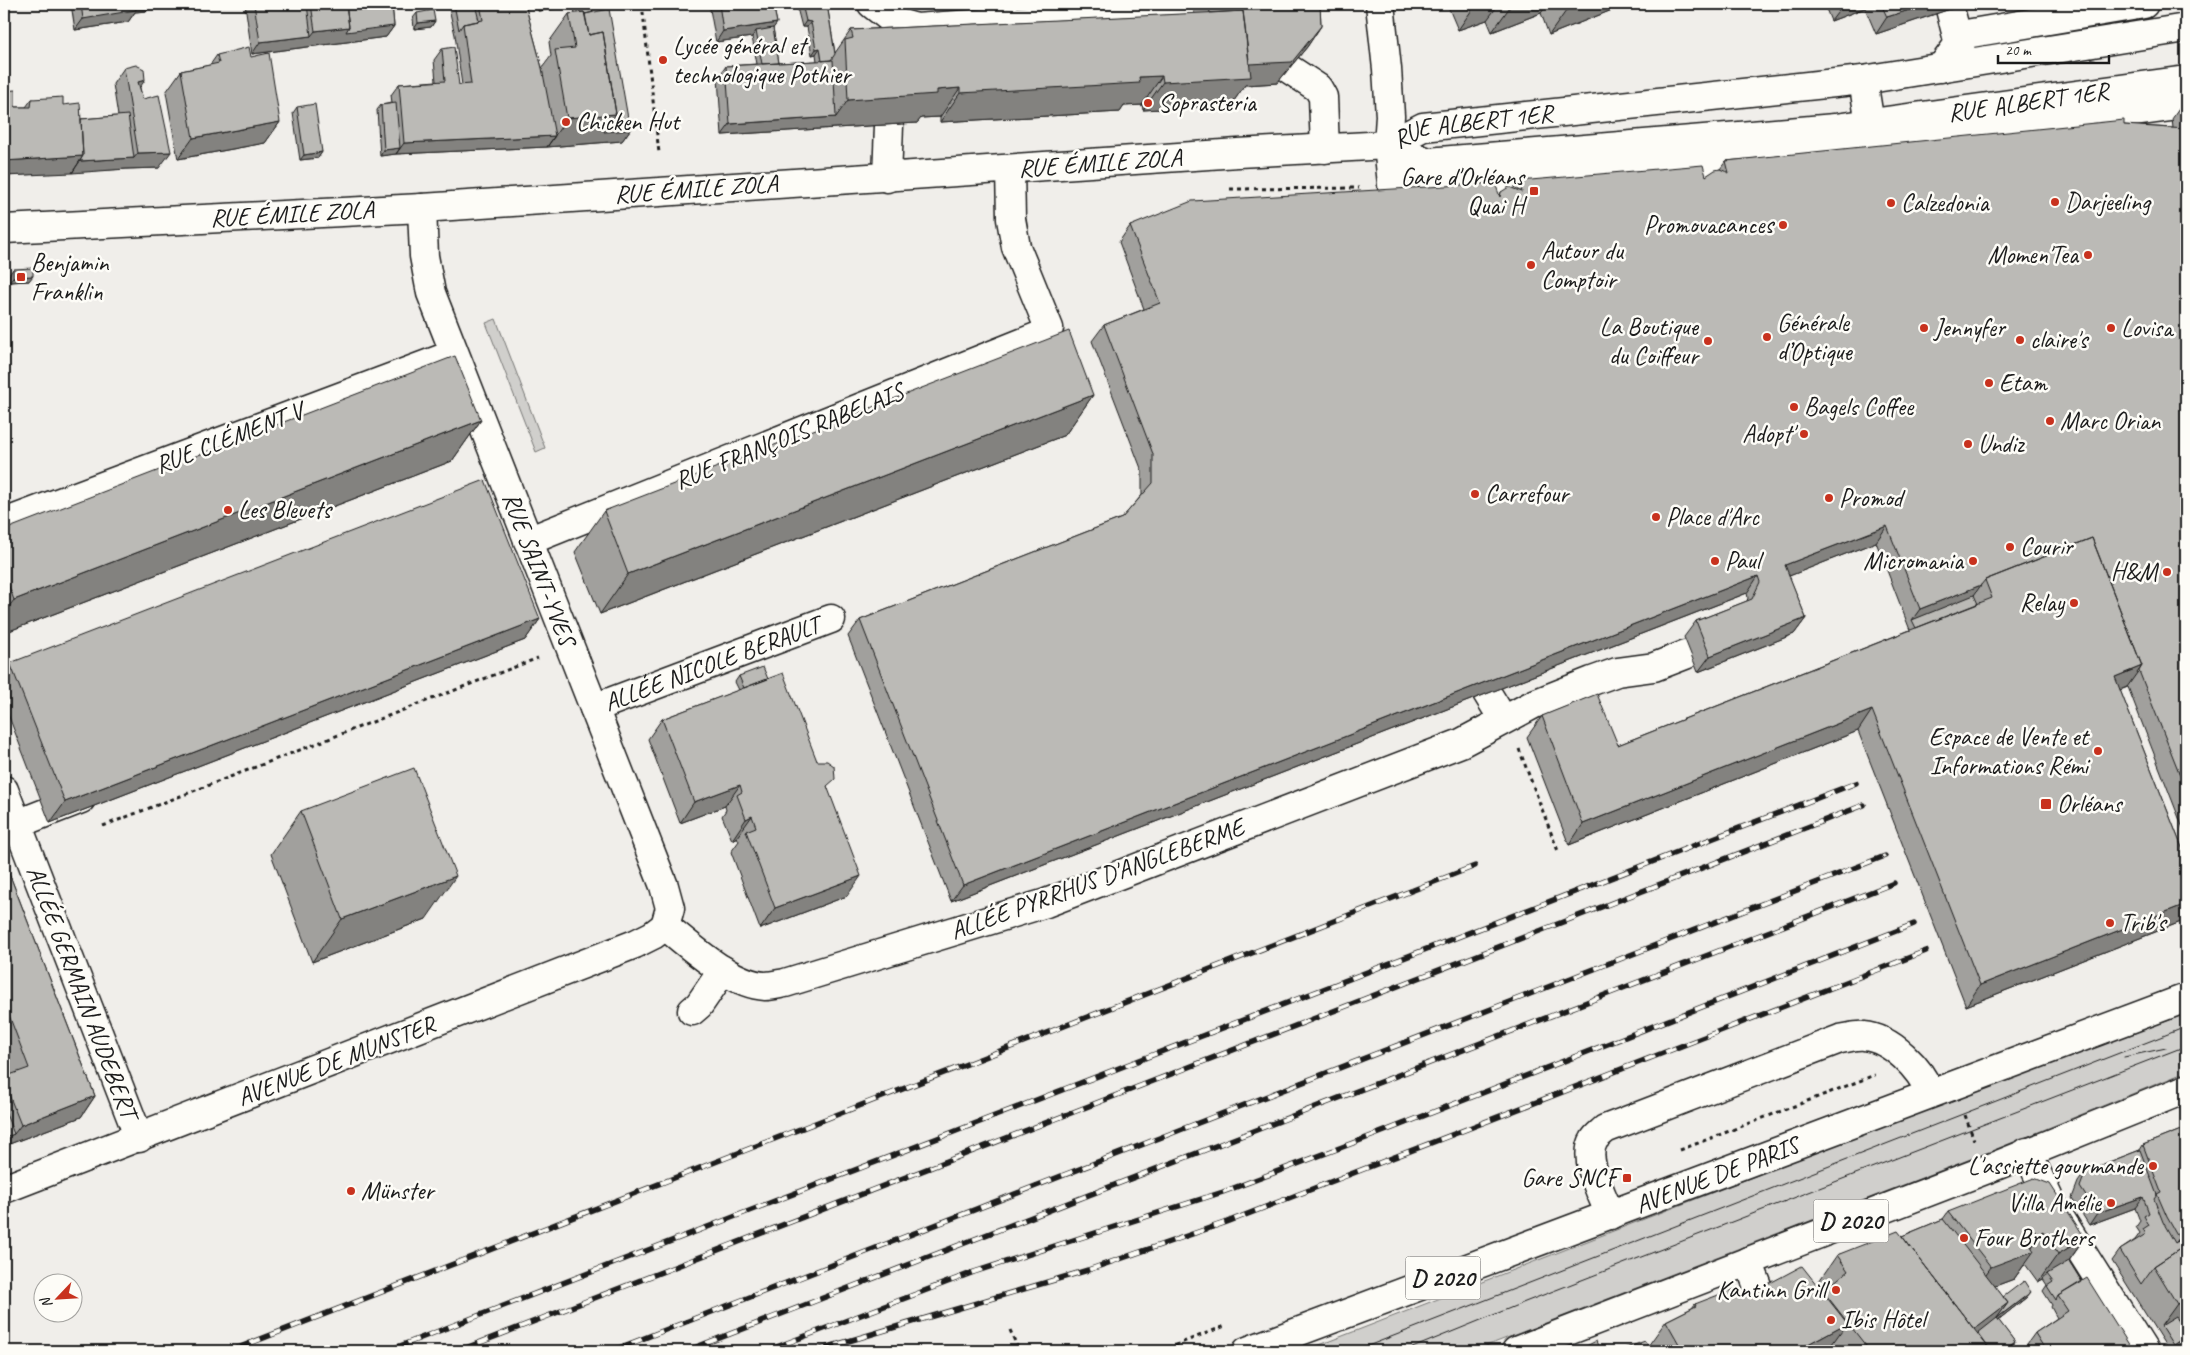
<svg xmlns="http://www.w3.org/2000/svg" width="2190" height="1355" viewBox="0 0 2190 1355" font-family="Caveat,sans-serif">
	<style>
		.green { fill: #d0cfcc; stroke: #767674 }
		.lines { fill: none; stroke-linecap: round; stroke-linejoin: round }
		.minor-casing { stroke: #1c1c1c; stroke-width: 31 }
		.major-casing { stroke: #1c1c1c; stroke-width: 31 }
		.path { stroke: #1c1c1c; stroke-width: 3; stroke-dasharray: 4 4; stroke-linecap: butt }
		.minor { stroke: #fdfcf7; stroke-width: 28 }
		.major { stroke: #fdfcf7; stroke-width: 28 }
		.tram { stroke: #1c1c1c; stroke-width: 1 }
		.rail-casing { stroke: #1c1c1c; stroke-width: 5.5 }
		.rail { stroke: #fdfcf7; stroke-width: 4; stroke-dasharray: 11; stroke-linecap: butt }
		.wall { fill: #a1a09d; stroke: #1c1c1c }
		.shaded-wall { fill: #83827f; stroke: #1c1c1c }
		.building { fill: #bbbab6; stroke: #1c1c1c }
		.poi-dot { fill: #c8321e; stroke: #fdfcf7; stroke-width: 2 }
		.labels { text-anchor: middle; dominant-baseline: central; stroke-width: 5; stroke-linejoin: round; paint-order: stroke }
		.shield { fill: #fdfcf7; stroke: #605f5e; stroke-width: 1 }
		.shield-label { font-size: 24px; font-weight: bold; fill: #1c1c1c }
		.poi-label { font-size: 25px; fill: #1c1c1c; stroke: #fdfcf7; text-anchor: start }
		.street-label { font-size: 25px; fill: #1c1c1c; stroke: #fdfcf7 }
	</style>
	<rect width="100%" height="100%" fill="#f0eeea"/>
	<filter id="ink" filterUnits="userSpaceOnUse"><feTurbulence type="fractalNoise" baseFrequency=".02" numOctaves="2"/><feDisplacementMap in="SourceGraphic" scale="10" xChannelSelector="R" yChannelSelector="G"/><feConvolveMatrix kernelMatrix="1 2 1 2 8 2 1 2 1" color-interpolation-filters="sRGB"/></filter>
	<g filter="url(#ink)">
		<path class="green" d="M496,319L545,448L536,452L486,323Z
			M2186,1014V1072L1999,1148L1473,1351H1304L1951,1100Z"/>
		<g class="lines">
			<g class="minor-casing">
				<g id="minor">
					<path d="M872,4L895,22L916,28L1143,12L1165,4L1194,18"/>
					<path d="M1380,4L1387,69L1390,116L1388,145L1394,204"/>
					<path d="M1950,9L1962,56"/>
					<path d="M1941,68L1966,34L2144,4"/>
					<path d="M1289,69L1318,88L1323,97L1325,149"/>
					<path d="M1863,80L1873,143"/>
					<path d="M1388,145L1444,188L1912,142L2186,105"/>
					<path d="M1405,153L1428,162L1835,128L2186,80"/>
					<path d="M887,178L889,125"/>
					<path d="M422,208L424,256L431,293L664,886L670,908L665,926"/>
					<path id="s1" d="M4,229L422,208L1238,153L1388,145L1423,127L1863,80L2186,28"/>
					<path d="M4,523L454,354"/>
					<path d="M528,541L1044,334L1049,328L1016,247L1011,219L1010,169"/>
					<path d="M1487,693L1503,719"/>
					<path id="s2" d="M594,708L831,619"/>
					<path d="M4,790L139,1138"/>
					<path d="M17,824L81,799"/>
					<path d="M665,926C691,946 730,984 765,986C772,986 779,984 785,983L1046,903L1461,743L1534,704L1592,681L1617,672L1654,667L1685,655"/>
					<path d="M692,1011L699,1005L723,970"/>
					<path d="M2027,1152L2052,1205L2144,1351"/>
					<path d="M4,1189L635,944L653,935L665,926"/>
					<path d="M1610,1215C1603,1196 1582,1159 1594,1140C1596,1136 1601,1133 1605,1129L1840,1039C1848,1038 1857,1035 1864,1036C1891,1038 1921,1069 1930,1093"/>
					<path d="M1748,1261L1766,1307"/>
				</g>
			</g>
			<g class="major-casing">
				<path id="major" d="M1247,1351L2186,998
					M1516,1351L1998,1165L2186,1089"/>
			</g>
			<path class="path" d="M642,4L659,153
				M1230,189L1359,188
				M1519,749L1558,851
				M103,826L538,658
				M1965,1115L1974,1140
				M1680,1150L1875,1075
				M1010,1330L1019,1351
				M1160,1351L1225,1326"/>
			<use href="#minor" class="minor"/>
			<use href="#major" class="major"/>
			<path class="tram" d="M2124,1057L2166,1048
				M1355,1351L2186,1027
				M1405,1351L1525,1302L2186,1046"/>
			<g class="rail-casing">
				<path id="rail" d="M230,1351L1475,866
					M387,1351L1856,783
					M458,1351L1864,805
					M611,1351L1885,856
					M686,1351L1894,883
					M766,1351L974,1272L1223,1192L1390,1129L1914,924
					M815,1351L1088,1270L1227,1222L1926,951"/>
			</g>
			<use href="#rail" class="rail"/>
		</g>
		<path class="wall" d="M71,4H152L147,11L135,12L128,22L75,30Z
			M245,4H392L394,26L386,37L252,54Z
			M448,4H525L542,68L551,56L549,42L569,14L575,13L573,4H591L593,12L630,130L622,141L547,147L396,154L380,156L377,110L381,105L392,103L391,95L399,84L436,81L434,60L442,49L459,85H462L455,35Z
			M537,4H568L566,7L538,11Z
			M709,4H773L777,23L773,28L779,63L817,61L816,54L812,55L807,27H802L796,4H827L835,53L851,30L1194,14V4H1320L1321,26L1307,47L1277,83L1245,85L1231,105L1143,110L1142,105L1124,106L1120,112L940,122V117L921,118L917,123L722,135L718,78L726,66L757,64L752,37L716,42Z
			M1447,4H1627L1549,35L1541,13L1492,32L1487,20L1458,30Z
			M1824,4H1970L1950,9L1876,34L1865,8L1831,21Z
			M417,13L435,21L431,27L414,29L413,18Z
			M217,55L280,122L265,143L178,159L166,92L181,71L210,65Z
			M124,68L140,88L159,168L126,169L4,176V79V91L15,107H26L32,99L63,105L81,119L118,116L113,84Z
			M2186,102V836L2128,687L2120,690L2186,858V920L1966,1006L1858,731L1569,845L1527,737L1542,716L1618,745L1910,630L1876,542L1789,576L1806,618L1794,634L1698,672L1684,637L1696,621L1747,601L1748,598L1747,593L951,901L848,636L860,620L1122,518L1142,495V471L1092,341L1104,325L1144,309L1119,242L1130,226L1500,195L1501,192L1513,189L1519,181L1706,176L1720,169L1726,161L2124,125L2173,128L2172,119L2183,103Z
			M297,107L322,152L318,158L300,160L293,113Z
			M13,269L29,281L9,282V275Z
			M1093,395L1065,435L600,614L575,552L604,511Z
			M481,420L452,461L4,633V530Z
			M540,619L525,640L50,823L4,704V673L10,663Z
			M739,676L768,679L817,761L828,789L847,896L760,929L731,852L739,841L737,837L732,840L722,816L726,810L725,806L680,823L648,739L662,719L739,690L735,682Z
			M301,811L426,919L312,962L271,854Z
			M4,860L95,1096L81,1117L4,1146V1077L9,1075L4,1061Z
			M2186,1128V1314L2178,1319L2184,1340L2169,1351L2112,1261L2120,1250L2135,1240L2140,1233L2136,1227L2140,1221L2135,1208L2089,1225L2072,1198L2078,1182L2086,1171L2140,1150L2143,1145Z
			M1948,1212L2085,1238L2069,1261L2082,1282L2133,1351H2031L2027,1344L2035,1333L2057,1318L2051,1307L2052,1305L2043,1291L2047,1285L2043,1279L2038,1282L2025,1264L2014,1279L1995,1286L2003,1297H2027L1998,1320L2015,1342L2011,1348L2007,1351H1618L1648,1346L1666,1321L1692,1308L1695,1304L1740,1299L1823,1292L1817,1284L1837,1255L1902,1236L1943,1219Z"/>
		<path class="shaded-wall" d="M133,4H152L147,11L135,12L128,22L75,30L83,19Z
			M554,4H568L566,7L538,11L542,5Z
			M1476,4H1499L1487,20L1458,30Z
			M1512,4H1548L1541,13L1492,32Z
			M1571,4H1627L1549,35Z
			M1844,4H1868L1865,8L1831,21Z
			M1928,4H1970L1950,9L1876,34L1887,17Z
			M2020,4H2038L2018,8Z
			M435,21L431,27L414,29L418,23Z
			M806,21L811,22L807,27H802Z
			M777,23L769,34L756,31L752,37L716,42L723,31Z
			M394,26L386,37L252,54L260,42L311,36L315,31L349,27Z
			M1321,26L1307,47L1277,83L1245,85L1231,105L1143,110L1163,82L1243,65Z
			M820,48L816,54L812,55L816,49Z
			M1162,76L1142,105L1124,106L1120,112L940,122L960,93L1139,77Z
			M145,80L134,96L138,82Z
			M960,88L940,117L921,118L917,123L722,135L730,124L836,117L848,100L937,90Z
			M616,114L630,130L622,141L547,147L567,118Z
			M280,122L265,143L178,159L193,138Z
			M555,136L547,147L396,154L404,143Z
			M400,148L396,154L380,156L384,150Z
			M171,152L159,168L126,169L72,173L80,161L134,158L138,153Z
			M322,152L318,158L300,160L304,155Z
			M83,156L72,173L4,176V161Z
			M33,276L29,281L9,282L13,277Z
			M1093,395L1065,435L600,614L628,574Z
			M481,420L452,461L4,633V613L14,600Z
			M1887,526L1876,542L1774,582L1785,565Z
			M1758,576L1747,593L951,901L963,885Z
			M1981,585L1970,601L1912,620L1920,609Z
			M1806,618L1794,634L1698,672L1710,656Z
			M540,619L525,640L50,823L65,802Z
			M2142,666L2127,687L2100,698L2115,677Z
			M1872,710L1858,731L1569,845L1583,824Z
			M740,785L725,806L680,823L694,802Z
			M752,816L737,837L732,840L746,819Z
			M456,876L426,919L312,962L342,919Z
			M861,876L847,896L760,929L775,908Z
			M2186,904V920L1966,1006L1980,985Z
			M95,1096L81,1117L4,1146V1138L14,1134L21,1125Z
			M2143,1197L2135,1208L2089,1225L2097,1213Z
			M2035,1230L2016,1257L2024,1254L2038,1234L2043,1231L2028,1253L2034,1251L2014,1279L1971,1295L1991,1267L2025,1237Z
			M2186,1233V1243L2168,1254L2179,1238Z
			M2085,1238L2065,1266L2047,1274L2043,1279L2038,1282L2058,1254Z
			M2031,1292L2027,1297L1993,1324L1997,1318Z
			M2186,1298V1314L2163,1329L2161,1326L2177,1304Z
			M2008,1303L1993,1324L1957,1349L1967,1334Z
			M1847,1323L1827,1351H1795Z
			M2186,1336L2184,1340L2169,1351L2173,1345Z
			M2015,1342L2011,1348L2007,1351H2003Z"/>
		<path class="building" d="M81,4H135L136,10L83,19Z
			M254,4H307L311,36L260,42Z
			M311,4H346L349,27L315,31Z
			M346,4H392L394,26L346,32L349,27Z
			M454,4H480L476,8L479,21L463,24L459,30Z
			M480,4H525L542,68L555,136L404,143L399,84L445,81L442,49L454,47L459,85L471,84L463,24L483,20Z
			M542,4H554L542,5Z
			M578,4H591L593,12L585,14L584,12H580Z
			M719,4H773L777,23L723,31Z
			M802,4H827L835,54L831,60L822,61L820,48L816,49L811,22L806,21Z
			M1209,4H1320L1321,26L1292,62L1249,64L1243,11L1210,13Z
			M1881,4H1928L1887,17Z
			M609,9L630,130L604,132L616,114L603,32L589,35L585,14Z
			M433,10L435,21L418,23L417,13Z
			M1243,11L1251,77L1163,82L1162,76L1139,77L1140,83L960,93V88L937,90V94L848,100L845,40L853,38L851,30Z
			M584,12L589,35L603,32L616,114L567,118L555,50L575,48L569,14Z
			M773,28L779,63L762,64L756,31Z
			M249,47L251,57L269,53L280,122L193,138L181,71L219,63L217,55Z
			M833,60L836,117L730,124L726,66Z
			M136,65L144,69L145,80L138,82L143,99L159,95L171,152L138,153L124,68Z
			M4,79V91L15,90V107H31L32,99L63,97V105L80,103L83,156L4,161Z
			M2186,102V790L2139,671L2142,666L2092,538L1985,580L1981,585L1920,609L1887,526L1785,565L1806,618L1710,656L1696,621L1752,599L1760,582L1758,576L963,885L860,620L1122,518L1153,483V454L1104,325L1160,303L1130,226L1192,201L1495,183L1500,197L1501,192L1509,187L1522,192L1519,181L1703,165L1706,176L1715,170L1720,169L1729,173L1726,161L2124,120V125L2186,129L2183,103Z
			M396,103L400,148L384,150L381,105Z
			M315,104L322,152L304,155L297,107Z
			M128,115L134,158L80,161L83,156L81,119Z
			M33,268V276L13,277V269Z
			M1069,331L1093,395L628,574L604,511Z
			M455,356L481,420L14,600L4,573V530Z
			M485,480L540,619L65,802L10,663Z
			M2092,538L2142,666L2115,677L2186,858V904L1980,985L1872,710L1583,824L1542,716L1597,694L1618,745L1992,598L1985,580Z
			M1974,595L1978,604L1916,628L1912,620Z
			M763,667L768,679L744,688L739,676Z
			M783,673L817,761H827L834,766L835,779L827,786L861,876L775,908L746,831L756,827L752,816L746,819L737,795L742,792L740,785L694,802L662,719Z
			M414,768L456,876L342,919L301,811Z
			M4,860L95,1096L21,1125L4,1082V1077L29,1068L4,1002Z
			M4,1109L14,1134L4,1138Z
			M2186,1128V1233L2179,1238L2167,1217L2157,1194L2161,1192L2143,1145Z
			M2140,1150L2157,1195L2154,1199L2163,1222L2175,1243L2186,1236V1245L2154,1266L2141,1284L2120,1250L2146,1234L2143,1229L2149,1225L2144,1216L2149,1213L2143,1197L2097,1213L2080,1187L2086,1171Z
			M2034,1178L2050,1184L2085,1238L2058,1254L2043,1231L2038,1234L2035,1230L2025,1237L2034,1251L1991,1267L1948,1212Z
			M1943,1219L2008,1303L1974,1329L1902,1236Z
			M1898,1231L1991,1351H1870L1823,1291L1848,1271L1837,1255Z
			M2186,1245V1298L2177,1304L2154,1266Z
			M2069,1261L2082,1282L2058,1296L2056,1300L2047,1286L2053,1282L2047,1274Z
			M1802,1266L1847,1323L1795,1351H1683L1666,1321L1696,1306L1695,1304L1734,1289L1740,1299Z
			M2087,1278L2133,1351H2046L2035,1333L2068,1311L2058,1296Z
			M2024,1281L2031,1292L1997,1318L2015,1342L2003,1351H1991L1978,1333L1997,1318L2008,1303L2003,1297Z
			M2176,1317L2186,1332V1336L2173,1345L2161,1326Z
			M1596,1341L1600,1351H1577Z
			M1645,1341L1651,1351H1618Z
			M1831,1345L1834,1349L1830,1351H1827Z"/>
	</g>
	<g class="poi-dot">
		<circle cx="663" cy="60" r="5"/>
		<circle cx="1148" cy="103" r="5"/>
		<circle cx="566" cy="122" r="5"/>
		<rect x="1529" y="186" width="10" height="10" rx="2.5"/>
		<circle cx="2055" cy="202" r="5"/>
		<circle cx="1891" cy="203" r="5"/>
		<circle cx="1783" cy="225" r="5"/>
		<circle cx="2088" cy="255" r="5"/>
		<circle cx="1531" cy="265" r="5"/>
		<rect x="16" y="272" width="10" height="10" rx="2.5"/>
		<circle cx="1924" cy="328" r="5"/>
		<circle cx="2111" cy="328" r="5"/>
		<circle cx="1767" cy="337" r="5"/>
		<circle cx="2020" cy="340" r="5"/>
		<circle cx="1708" cy="341" r="5"/>
		<circle cx="1989" cy="383" r="5"/>
		<circle cx="1794" cy="407" r="5"/>
		<circle cx="2050" cy="421" r="5"/>
		<circle cx="1804" cy="434" r="5"/>
		<circle cx="1968" cy="444" r="5"/>
		<circle cx="1475" cy="494" r="5"/>
		<circle cx="1829" cy="498" r="5"/>
		<circle cx="228" cy="510" r="5"/>
		<circle cx="1656" cy="517" r="5"/>
		<circle cx="2010" cy="547" r="5"/>
		<circle cx="1715" cy="561" r="5"/>
		<circle cx="1973" cy="561" r="5"/>
		<circle cx="2167" cy="572" r="5"/>
		<circle cx="2074" cy="603" r="5"/>
		<circle cx="2098" cy="751" r="5"/>
		<rect x="2040" y="798" width="12" height="12" rx="2.5"/>
		<circle cx="2110" cy="923" r="5"/>
		<circle cx="2153" cy="1166" r="5"/>
		<rect x="1622" y="1173" width="10" height="10" rx="2.5"/>
		<circle cx="351" cy="1191" r="5"/>
		<circle cx="2111" cy="1203" r="5"/>
		<circle cx="1964" cy="1238" r="5"/>
		<circle cx="1836" cy="1290" r="5"/>
		<circle cx="1831" cy="1320" r="5"/>
	</g>
	<g class="labels">
		<g class="shield">
			<rect x="1813.5" y="1199.5" width="75" height="43" rx="4"/>
			<rect x="1405.5" y="1256.5" width="75" height="43" rx="4"/>
		</g>
		<g class="shield-label">
			<text x="1851" y="1221">D 2020</text>
			<text x="1443" y="1278">D 2020</text>
		</g>
		<g class="poi-label">
			<text x="673" y="46">Lycée général et<tspan x="673" dy="29">technologique Pothier</tspan></text>
			<text x="1158" y="103">Soprasteria</text>
			<text x="576" y="122">Chicken Hut</text>
			<text x="1524" y="177" text-anchor="end">Gare d'Orléans<tspan x="1524" dy="29">Quai H</tspan></text>
			<text x="2065" y="202">Darjeeling</text>
			<text x="1901" y="203">Calzedonia</text>
			<text x="1773" y="225" text-anchor="end">Promovacances</text>
			<text x="1541" y="251">Autour du<tspan x="1541" dy="29">Comptoir</tspan></text>
			<text x="2078" y="255" text-anchor="end">Momen'Tea</text>
			<text x="31" y="263">Benjamin<tspan x="31" dy="29">Franklin</tspan></text>
			<text x="1777" y="323">Générale<tspan x="1777" dy="29">d’Optique</tspan></text>
			<text x="1698" y="327" text-anchor="end">La Boutique<tspan x="1698" dy="29">du Coiffeur</tspan></text>
			<text x="1934" y="328">Jennyfer</text>
			<text x="2121" y="328">Lovisa</text>
			<text x="2030" y="340">claire's</text>
			<text x="1999" y="383">Etam</text>
			<text x="1804" y="407">Bagels Coffee</text>
			<text x="2060" y="421">Marc Orian</text>
			<text x="1794" y="434" text-anchor="end">Adopt'</text>
			<text x="1978" y="444">Undiz</text>
			<text x="1485" y="494">Carrefour</text>
			<text x="1839" y="498">Promod</text>
			<text x="238" y="510">Les Bleuets</text>
			<text x="1666" y="517">Place d'Arc</text>
			<text x="2020" y="547">Courir</text>
			<text x="1725" y="561">Paul</text>
			<text x="1963" y="561" text-anchor="end">Micromania</text>
			<text x="2157" y="572" text-anchor="end">H&amp;M</text>
			<text x="2064" y="603" text-anchor="end">Relay</text>
			<text x="2088" y="737" text-anchor="end">Espace de Vente et<tspan x="2088" dy="29">Informations Rémi</tspan></text>
			<text x="2057" y="804">Orléans</text>
			<text x="2120" y="923">Trib's</text>
			<text x="2143" y="1166" text-anchor="end">L'assiette gourmande</text>
			<text x="1617" y="1178" text-anchor="end">Gare SNCF</text>
			<text x="361" y="1191">Münster</text>
			<text x="2101" y="1203" text-anchor="end">Villa Amélie</text>
			<text x="1974" y="1238">Four Brothers</text>
			<text x="1826" y="1290" text-anchor="end">Kantinn Grill</text>
			<text x="1841" y="1320">Ibis Hôtel</text>
		</g>
		<g class="street-label">
			<text transform="translate(2028 102) rotate(-8)">RUE ALBERT 1ER</text>
			<text stroke="none"><textPath href="#s1" startOffset="1475">RUE ALBERT 1ER</textPath></text>
			<text transform="translate(1100 163) rotate(-4)">RUE ÉMILE ZOLA</text>
			<text transform="translate(696 189) rotate(-4)">RUE ÉMILE ZOLA</text>
			<text transform="translate(292 214) rotate(-3)">RUE ÉMILE ZOLA</text>
			<text transform="translate(789 436) rotate(-22)">RUE FRANÇOIS RABELAIS</text>
			<text transform="translate(229 438) rotate(-21)">RUE CLÉMENT V</text>
			<text transform="translate(539 569) rotate(69)">RUE SAINT-YVES</text>
			<text stroke="none"><textPath href="#s2" startOffset="126">ALLÉE NICOLE BERAULT</textPath></text>
			<text transform="translate(1097 879) rotate(-20)">ALLÉE PYRRHUS D'ANGLEBERME</text>
			<text transform="translate(82 992) rotate(69)">ALLÉE GERMAIN AUDEBERT</text>
			<text transform="translate(336 1061) rotate(-21)">AVENUE DE MUNSTER</text>
			<text transform="translate(1717 1175) rotate(-21)">AVENUE DE PARIS</text>
		</g>
	</g>
	<rect width="2190" height="1355" fill="none" stroke="#fdfcf7" stroke-width="20"/>
	<rect x="10" y="10" width="2170" height="1335" fill="none" stroke="#1c1c1c" stroke-width="2" filter="url(#ink)"/>
	<g transform="translate(58 1298) rotate(245)"><circle r="24" fill="#fdfcf7" stroke="#a3a29f"/>
	<path d="M0-4L9 19L0 12L-9 19Z" fill="#c8321e"/>
	<text y="-8" font-size="14" font-weight="bold" text-anchor="middle" fill="#1c1c1c">N</text>
	</g>
	<path d="M1998 55v8h111v-8" fill="none" stroke="#1c1c1c" stroke-width="2.5"/>
	<text x="2005" y="55" font-size="15" fill="#1c1c1c" stroke="#fdfcf7" stroke-width="4" paint-order="stroke">20 m</text>
</svg>
